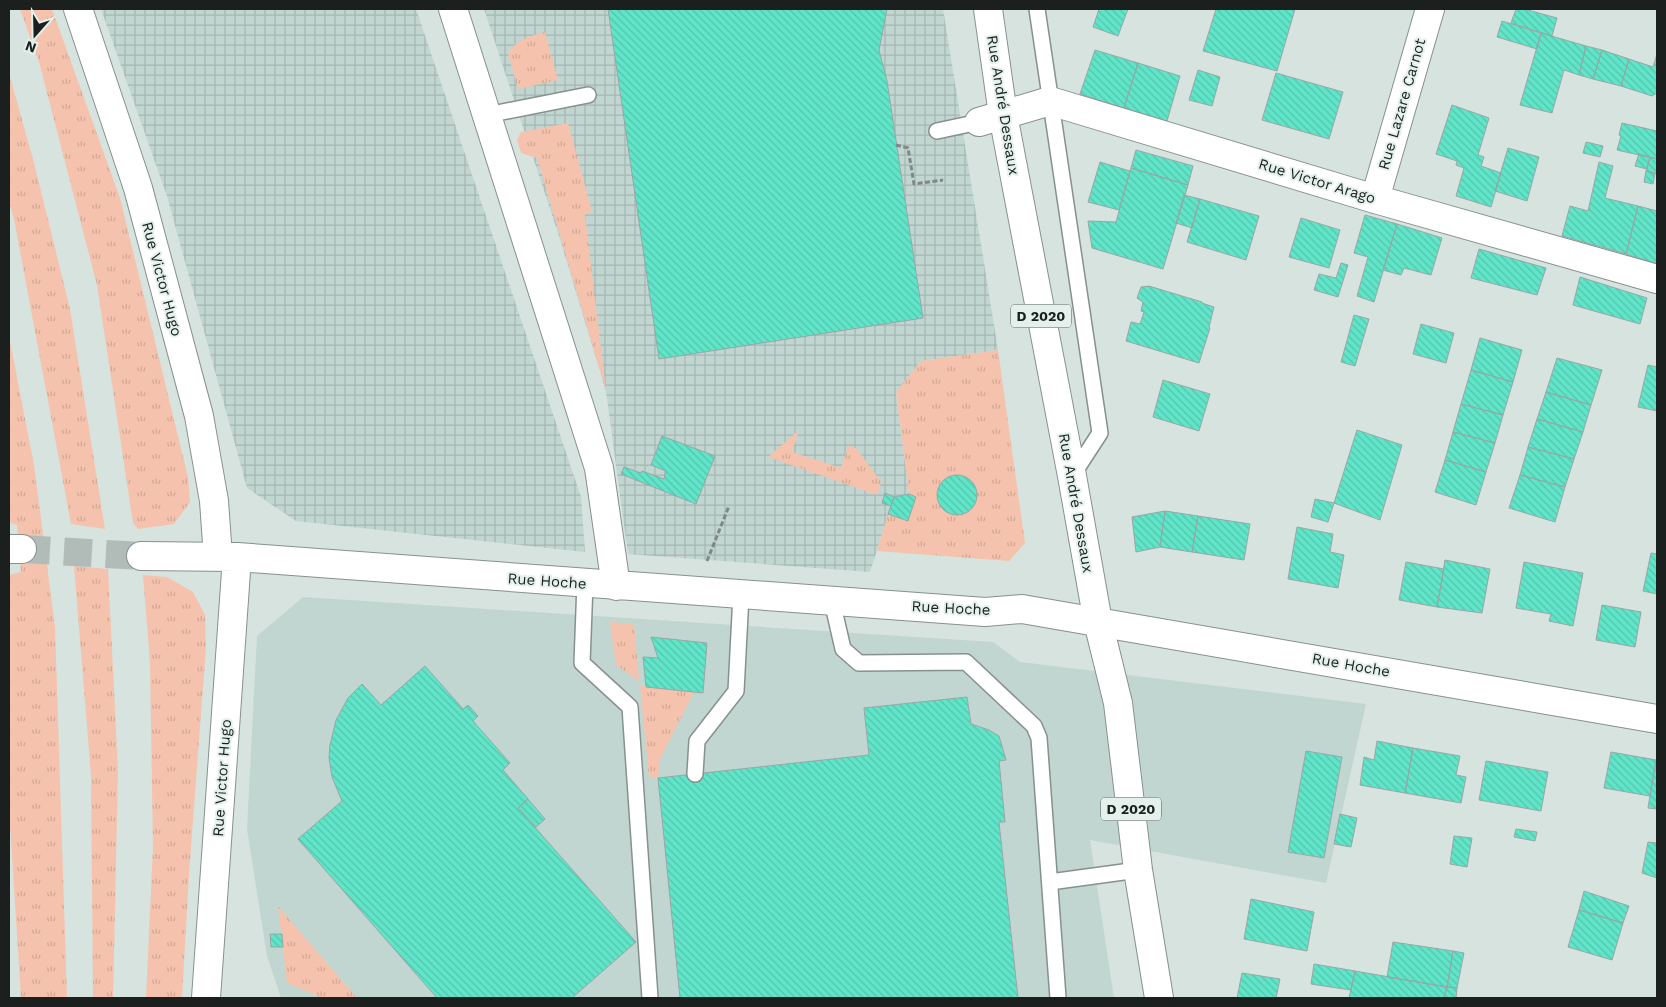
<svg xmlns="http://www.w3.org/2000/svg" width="1666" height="1007" viewBox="0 0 1666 1007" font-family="'Work Sans',sans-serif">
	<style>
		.built { fill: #c1d6d1 }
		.industrial { fill: url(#industrial-grid) }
		.grass { fill: url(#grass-tufts) }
		.building { fill: url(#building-back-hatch); stroke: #9aa6a3 }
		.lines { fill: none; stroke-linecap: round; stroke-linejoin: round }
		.minor-tunnel { stroke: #b1bcb9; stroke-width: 28; stroke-dasharray: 28 14; stroke-linecap: butt }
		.service-casing { stroke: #86918e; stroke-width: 18 }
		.minor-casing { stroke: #86918e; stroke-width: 30 }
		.primary-casing { stroke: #86918e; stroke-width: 30 }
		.path { stroke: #7e8885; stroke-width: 3; stroke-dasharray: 5 2.5; stroke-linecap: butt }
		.service { stroke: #fff; stroke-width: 15 }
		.minor { stroke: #fff; stroke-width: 28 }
		.primary { stroke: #fff; stroke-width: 28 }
		.labels { text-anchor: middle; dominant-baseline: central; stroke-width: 4; stroke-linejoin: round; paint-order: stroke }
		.shield { fill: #e3f0ec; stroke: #575e5c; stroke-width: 1 }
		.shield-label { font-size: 14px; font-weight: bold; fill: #1b201f }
		.street-label { font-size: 15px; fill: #1b201f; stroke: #e3f0ec }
	</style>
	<defs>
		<pattern id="industrial-grid" width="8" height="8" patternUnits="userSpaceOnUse" patternTransform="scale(1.25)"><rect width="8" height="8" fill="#c1d6d1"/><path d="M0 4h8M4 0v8" fill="none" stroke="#a5b7b3"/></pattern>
		<pattern id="grass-tufts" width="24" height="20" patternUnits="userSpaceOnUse" patternTransform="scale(1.25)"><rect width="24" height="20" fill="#f5c3ad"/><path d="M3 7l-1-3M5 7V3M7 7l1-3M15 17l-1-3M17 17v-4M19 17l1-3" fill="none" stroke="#d1a794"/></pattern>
		<pattern id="building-back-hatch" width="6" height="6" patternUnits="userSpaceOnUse" patternTransform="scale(1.25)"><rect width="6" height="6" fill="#60e5c9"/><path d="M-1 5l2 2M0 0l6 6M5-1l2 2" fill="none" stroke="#53c4ac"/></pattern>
	</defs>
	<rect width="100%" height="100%" fill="#d6e3df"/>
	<path class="built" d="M303,597L993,642L1020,662L1366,704L1326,883L1090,840L1114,998H281L267,956L247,829L257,636Z"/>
	<path class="industrial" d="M101,9H416L581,497L585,552L296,521L247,488L167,196Z
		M484,9H943L998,350L921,361L896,392L909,494L894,497L870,572L628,554L606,391L559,236Z"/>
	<path class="grass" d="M20,9H52L120,198L188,477L190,502L174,524L138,529L133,523L97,285L39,62Z
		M545,32L558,80L518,89L508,53C517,39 530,36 545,32Z
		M9,73L34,163L70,309L105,529L71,524L14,219L9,202Z
		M568,123L592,211L585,215L606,391L537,158L521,153L517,140L521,132Z
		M9,336L34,465L55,627L67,998H21L9,809V575L21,572L17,525L9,522Z
		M998,350L1025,543L1009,561L877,551L888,514L916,497L909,494L896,392L921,361Z
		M799,430L792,452L841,468L848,446L856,448L881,482L877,495L768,457Z
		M74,566L108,569L118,771L113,998H93L91,775Z
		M143,575L167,577L193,592L205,615L206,647L189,874L182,998H146L153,847L150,663Z
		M610,622L634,624L639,681L616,665Z
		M640,686L694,692L660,759L658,778L649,777Z
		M278,906L357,998H323L287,983Z"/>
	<path class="building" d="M608,9H887L879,50L887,81L923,318L659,359Z
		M1099,9H1128L1118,36L1093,27Z
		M1216,9H1295L1277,71L1203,51Z
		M1516,9H1524L1557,18L1552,36L1511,23Z
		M1502,21L1541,33L1537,49L1497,37Z
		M1541,33L1586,46L1579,75L1564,70L1552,113L1520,105Z
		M1586,46L1602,50L1593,79L1579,75Z
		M1095,50L1138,63L1124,108L1080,94Z
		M1602,50L1629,59L1621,86L1593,79Z
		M1657,54V93L1652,96L1621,86L1629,59L1653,67Z
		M1138,63L1180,76L1167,121L1124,108Z
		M1198,70L1220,77L1212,106L1189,100Z
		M1276,73L1343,92L1329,139L1262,120Z
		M1452,105L1489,118L1478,155L1484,157L1481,166L1501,173L1491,207L1456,196L1464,168L1456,165L1457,161L1436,154Z
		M1622,123L1657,131V159L1617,150L1621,136L1619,135Z
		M1586,142L1603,146L1600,157L1583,153Z
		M1508,148L1539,157L1527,201L1495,191Z
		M1136,150L1193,166L1188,185L1131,168Z
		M1639,154L1650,157L1647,169L1635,166Z
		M1650,157L1657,159V174L1646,171Z
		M1100,162L1130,171L1119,210L1088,202Z
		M1599,162L1613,166L1605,198L1638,206L1626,254L1562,236L1570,206L1588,211Z
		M1131,168L1188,185L1163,269L1092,248L1088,221L1116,222Z
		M1646,171L1655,173L1653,184L1644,182Z
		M1184,195L1200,199L1192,228L1176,223Z
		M1200,199L1259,216L1246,260L1187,242Z
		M1638,206L1657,211V264L1626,254Z
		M1365,215L1397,224L1374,302L1357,296L1368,257L1354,253Z
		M1301,218L1340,230L1329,268L1289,257Z
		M1397,224L1442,238L1431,275L1404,268L1401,275L1383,270Z
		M1479,249L1546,268L1537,295L1471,278Z
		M1341,263L1348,265L1338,297L1314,290L1319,274L1336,278Z
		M1580,277L1647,298L1640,324L1573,305Z
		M1149,286L1202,302V303L1214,307L1209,327L1210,328L1199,363L1126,341L1131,322L1140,324L1144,312L1141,311L1143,302L1137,298L1141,287Z
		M1354,315L1369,319L1355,366L1341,362Z
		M1421,324L1454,333L1446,363L1413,354Z
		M1480,338L1522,350L1513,382L1471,370Z
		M1557,358L1602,370L1591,405L1546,392Z
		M1648,365L1657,367V411L1638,407Z
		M1471,370L1513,382L1503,415L1461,404Z
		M1163,380L1210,394L1199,431L1153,417Z
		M1546,392L1591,405L1583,432L1537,419Z
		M1461,404L1503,415L1495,443L1453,432Z
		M1537,419L1583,432L1574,459L1528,447Z
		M1357,430L1402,445L1380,520L1334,503Z
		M1453,432L1495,443L1486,472L1445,460Z
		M662,436L715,456L696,504L621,474L624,467L641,473L642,471L664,479L666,471L651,465Z
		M1528,447L1574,459L1565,487L1520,475Z
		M1445,460L1486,472L1476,505L1435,492Z
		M937 495a20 20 0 1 1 40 0a20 20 0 1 1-40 0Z
		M1520,475L1565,487L1555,522L1509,508Z
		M885,493L894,497L891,506L882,503Z
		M909,494L916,497L908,521L888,514L894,497Z
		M1315,499L1334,503L1328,522L1311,517Z
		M1165,511L1198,516L1192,552L1160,547Z
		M1165,511L1160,547L1136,552L1132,517Z
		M1198,516L1250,524L1244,560L1192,552Z
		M1297,527L1333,534L1330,552L1344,555L1338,588L1288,579Z
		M1651,553L1657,554V594L1643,591Z
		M1445,560L1490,569L1482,613L1437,607Z
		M1406,562L1444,569L1437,607L1399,600Z
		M1524,562L1583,573L1573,626L1549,621L1551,614L1516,608Z
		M1602,605L1641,612L1635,647L1596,640Z
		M651,637L707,643L703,693L646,687L643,657L658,658Z
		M425,666L463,709L468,705L478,716L473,721L510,763L503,770L528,799L518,808L636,942L572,998H437L298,839L342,801L332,777L329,758L330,745L336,720L348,698L362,684L381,705Z
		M967,697L971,724L989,730L999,736L1006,760L999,761L1005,822H999L1018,998H680L658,778L869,755L864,708Z
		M1377,741L1413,748L1405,793L1360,785L1364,757L1374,760Z
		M1413,748L1460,756L1456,775L1466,777L1461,803L1405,793Z
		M1306,751L1342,757L1324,858L1288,852Z
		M1611,752L1656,760L1650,796L1604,788Z
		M1656,760H1657V809L1648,808Z
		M1486,761L1548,772L1541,811L1479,800Z
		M528,799L545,819L536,827L518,808Z
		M1340,814L1357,818L1351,847L1334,844Z
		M1516,829L1537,832L1535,841L1514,837Z
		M1454,836L1472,838L1467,867L1450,864Z
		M1648,842L1657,843V878L1642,873Z
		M1584,891L1629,906L1623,923L1579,910Z
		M1251,899L1314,912L1307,951L1244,939Z
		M1579,910L1623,923L1612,960L1568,947Z
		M270,934H282L283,947H271Z
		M1393,942L1453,951L1447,987L1387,977Z
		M1453,951L1464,953L1457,988L1447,987Z
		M1314,964L1355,971L1351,990L1311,984Z
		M1355,971L1447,987L1444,998H1349Z
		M1242,973L1280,979L1276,998H1237Z
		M1447,987L1457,988L1456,998H1444Z"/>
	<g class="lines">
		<path class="minor-tunnel" d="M22,549L141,556"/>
		<g class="service-casing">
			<path id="service" d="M1037,9L1100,433L1072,476
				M487,115L588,95
				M937,131L979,122
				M585,583L582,663L630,707L650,998
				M832,601L843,649L859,663L966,662L1034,726L1039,738L1058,998
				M695,774L697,741L736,691L741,595
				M1050,882L1138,870"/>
		</g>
		<g class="minor-casing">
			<path id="minor" d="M78,9L138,188L199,416L214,501L218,557
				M453,9L599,468L616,586
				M979,122L1050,101L1375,199L1657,279
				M1375,199L1430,9
				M9,549H22
				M141,556L237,557L985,612L1022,609L1657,719
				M206,998L237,557"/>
		</g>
		<g class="primary-casing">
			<path id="primary" d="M988,9L1003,115L1072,476L1098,622L1118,703L1138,870L1159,998"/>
		</g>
		<path class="path" d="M896,145L908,148L914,184L943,180
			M707,561L729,506"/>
		<use href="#service" class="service"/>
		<use href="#minor" class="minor"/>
		<use href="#primary" class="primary"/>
	</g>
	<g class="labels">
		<g class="shield">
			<rect x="1011" y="304.5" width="60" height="23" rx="4"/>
			<rect x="1101" y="797.5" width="60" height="23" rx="4"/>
		</g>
		<g class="shield-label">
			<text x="1041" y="316">D 2020</text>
			<text x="1131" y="809">D 2020</text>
		</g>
		<g class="street-label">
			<text transform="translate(1402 104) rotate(-74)">Rue Lazare Carnot</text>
			<text transform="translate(1003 105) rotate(81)">Rue André Dessaux</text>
			<text transform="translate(1317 181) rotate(17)">Rue Victor Arago</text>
			<text transform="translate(162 279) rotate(75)">Rue Victor Hugo</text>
			<text transform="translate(1076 503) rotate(80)">Rue André Dessaux</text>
			<text transform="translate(547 581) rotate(4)">Rue Hoche</text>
			<text transform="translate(951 608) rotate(3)">Rue Hoche</text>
			<text transform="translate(1351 665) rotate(10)">Rue Hoche</text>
			<text transform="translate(222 778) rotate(-86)">Rue Victor Hugo</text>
		</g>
	</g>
	<rect width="1666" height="1007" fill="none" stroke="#1b201f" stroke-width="20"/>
	<g transform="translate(35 35) rotate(200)" stroke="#e3f0ec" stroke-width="4" paint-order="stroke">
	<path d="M0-4L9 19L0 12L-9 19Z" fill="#1b201f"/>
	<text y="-8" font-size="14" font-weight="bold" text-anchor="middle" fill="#1b201f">N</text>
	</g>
</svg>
